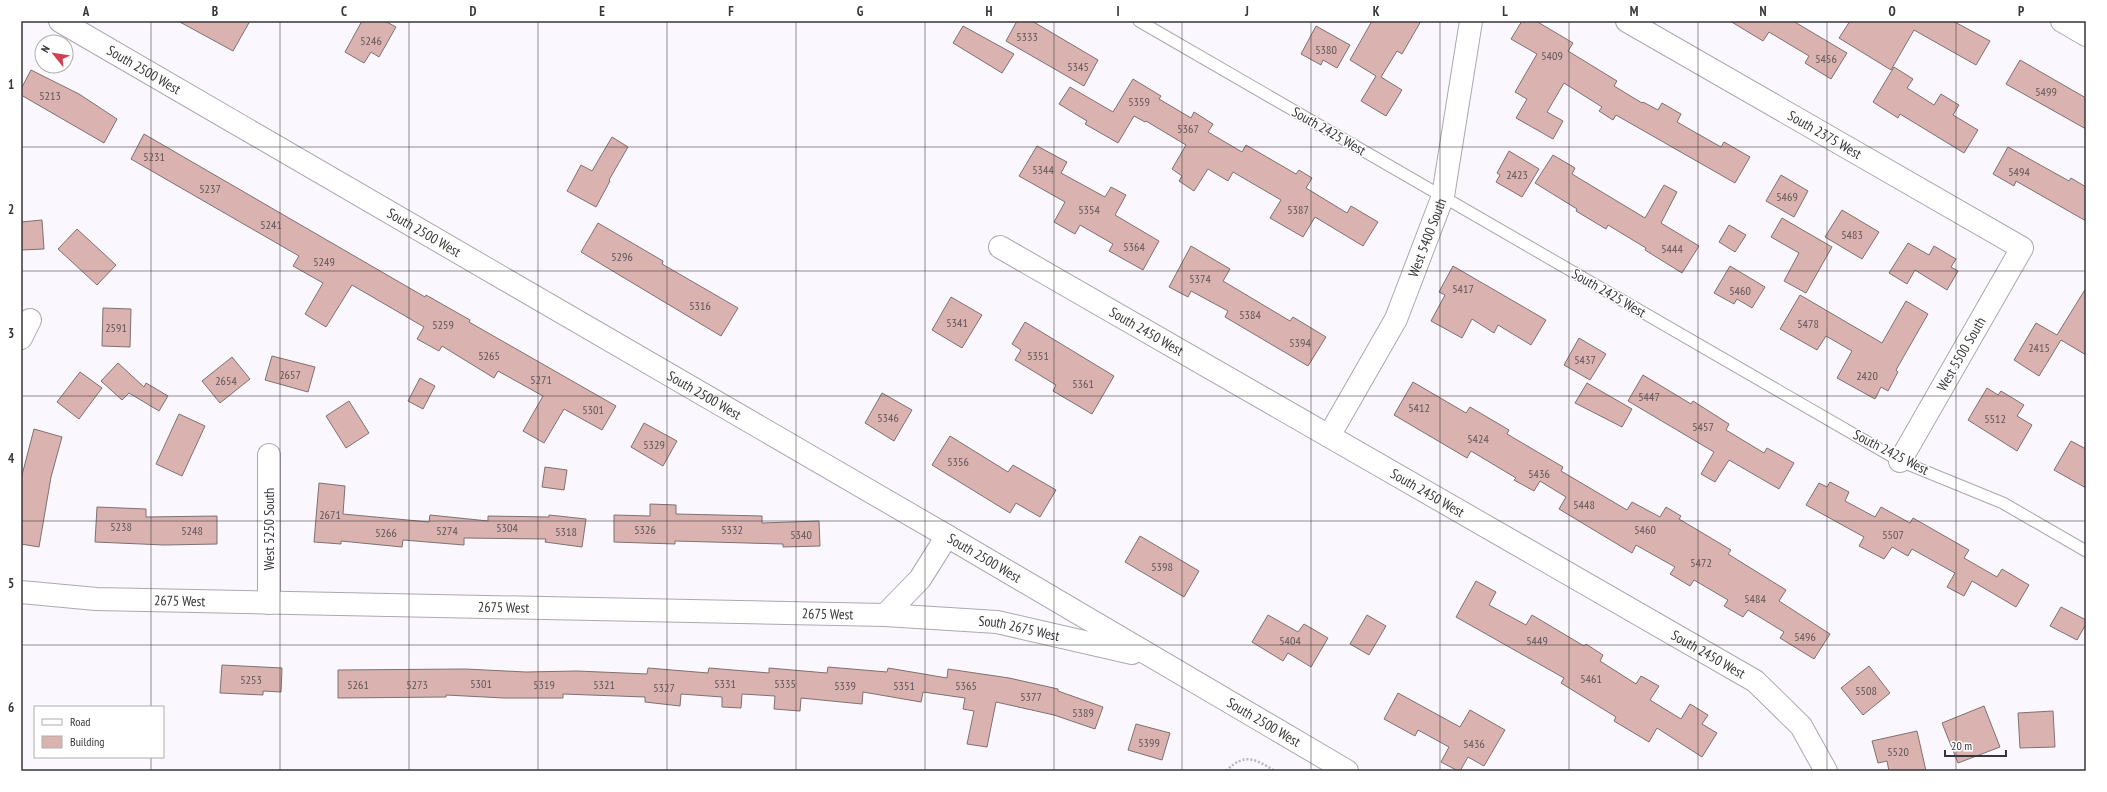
<svg xmlns="http://www.w3.org/2000/svg" width="2107" height="792" viewBox="0 0 2107 792" font-family="'PT Sans Narrow',sans-serif">
	<style>
		.building { fill: #dab3b0; stroke: #7e7170 }
		.lines { fill: none; stroke-linecap: round; stroke-linejoin: round }
		.service-casing { stroke: #ada7b1; stroke-width: 13 }
		.minor-casing { stroke: #ada7b1; stroke-width: 24 }
		.path { stroke: #b8b5bb; stroke-width: 2.5; stroke-dasharray: 2 2; stroke-linecap: butt }
		.service { stroke: #fff; stroke-width: 11 }
		.minor { stroke: #fff; stroke-width: 22 }
		.grid { fill: none; stroke: #373539; stroke-width: 1; stroke-opacity: 0.55 }
		.labels { text-anchor: middle; dominant-baseline: central; stroke-width: 3; stroke-linejoin: round; paint-order: stroke }
		.number-label { font-size: 12px; fill: #605457 }
		.street-label { font-size: 14px; fill: #373539; stroke: #fff }
		.neatline { fill: none; stroke: #373539; stroke-width: 1.5 }
		.grid-label { font-size: 13px; text-anchor: middle; font-weight: bold; fill: #373539 }
	</style>
	<rect width="100%" height="100%" fill="#fbf7fe"/>
	<path class="building" d="M178,21H250L233,51Z
		M362,21H385L396,27L379,57L371,52L364,63L345,52Z
		M1017,21H1032L1098,60L1084,86L1006,41Z
		M1372,21H1421L1402,54L1397,51L1381,77L1402,90L1386,116L1361,101L1376,76L1350,60Z
		M1522,21H1536L1573,43L1568,51L1617,81L1614,86L1642,103L1643,102L1658,110L1662,103L1681,114L1677,122L1721,147L1724,142L1750,157L1735,183L1616,115L1613,120L1599,111L1602,107L1564,83L1547,112L1563,121L1553,139L1516,118L1527,99L1515,92L1537,54L1511,39Z
		M1730,21H1793L1847,53L1831,79L1805,63L1809,56L1769,32L1763,41Z
		M1850,21H1953L1990,41L1976,65L1914,30L1891,70L1839,38Z
		M963,26L1014,54L1002,73L953,43Z
		M1316,26L1350,45L1337,68L1323,60L1321,65L1301,54Z
		M2020,60L2086,98V129L2006,84Z
		M1894,67L1913,79L1907,88L1934,105L1941,94L1959,105L1953,115L1978,130L1964,153L1900,114L1898,118L1873,102Z
		M31,70L79,94L117,119L104,143L21,95V89Z
		M1133,79L1161,96L1159,99L1191,118L1194,112L1213,124L1208,132L1242,152L1246,145L1296,174L1299,170L1312,178L1306,188L1347,213L1351,206L1378,222L1363,246L1315,217L1303,237L1270,218L1281,200L1233,172L1228,181L1208,169L1194,191L1179,181L1182,176L1172,169L1186,145L1146,121L1145,122L1134,116L1118,143L1085,124L1087,121L1059,104L1070,87L1113,112Z
		M144,134L425,297L426,295L470,320L469,322L616,406L602,430L564,409L544,443L523,431L543,396L498,371L494,378L442,346L439,351L417,339L424,327L352,285L326,327L305,314L323,283L293,266L299,256L131,159Z
		M612,137L628,147L609,180L610,181L596,207L567,191L581,165L592,171Z
		M1037,146L1067,162L1061,173L1105,197L1111,187L1126,195L1115,215L1159,241L1143,270L1109,251L1113,244L1080,225L1075,234L1054,222L1065,202L1019,176Z
		M2008,147L2069,181L2071,178L2086,187V221L2016,181L2014,186L1993,174Z
		M1509,151L1539,169L1522,197L1496,182L1500,175L1497,173Z
		M1553,155L1575,168L1572,174L1645,218L1664,185L1677,192L1661,223L1699,246L1682,273L1645,250L1646,248L1608,225L1606,229L1576,211L1577,209L1535,183Z
		M1781,175L1808,191L1794,217L1766,201Z
		M1842,210L1879,232L1862,259L1825,237Z
		M1782,218L1832,247L1806,293L1784,281L1799,253L1771,237Z
		M42,220L44,249L21,250V222Z
		M598,223L663,261L662,264L738,308L721,336L581,252Z
		M1729,225L1746,235L1735,252L1719,242Z
		M77,229L116,265L97,285L58,249Z
		M1908,243L1929,255L1934,246L1956,259L1951,267L1958,271L1947,290L1915,270L1907,284L1889,273Z
		M1191,246L1230,269L1223,281L1290,321L1293,317L1326,337L1308,366L1225,317L1228,311L1191,291L1188,297L1169,287Z
		M1453,266L1546,320L1531,345L1498,325L1494,333L1472,319L1462,338L1431,321L1445,295L1439,292Z
		M1730,266L1765,287L1752,308L1737,299L1734,304L1714,293Z
		M2086,288V355L2061,340L2039,376L2014,360L2036,323L2057,335Z
		M1800,295L1882,343L1906,301L1928,314L1896,370L1898,372L1888,391L1881,387L1875,399L1837,378L1852,351L1826,336L1817,350L1780,329Z
		M951,297L982,315L962,348L932,330Z
		M103,308L131,309L130,347L102,346Z
		M1025,322L1114,376L1092,414L1053,391L1056,385L1015,360L1021,350L1012,344Z
		M1579,338L1606,354L1590,380L1564,365Z
		M272,356L315,367L308,392L265,380Z
		M232,357L250,379L220,403L202,381Z
		M118,363L144,387L146,383L168,396L159,411L129,393L122,400L101,381Z
		M80,372L102,388L79,419L57,402Z
		M1643,375L1691,404L1693,401L1729,424L1726,430L1764,453L1767,448L1794,463L1779,489L1729,460L1715,482L1701,474L1714,452L1628,401Z
		M420,378L435,386L423,409L408,401Z
		M1413,382L1466,413L1470,407L1509,430L1507,434L1563,467L1561,471L1627,510L1632,502L1660,517L1666,507L1681,516L1679,519L1731,550L1728,554L1786,590L1779,601L1830,634L1814,659L1780,638L1784,632L1748,610L1743,617L1724,606L1728,600L1694,580L1690,586L1670,574L1675,567L1636,545L1632,553L1559,509L1566,497L1540,481L1534,491L1514,480L1516,478L1471,451L1467,458L1394,415Z
		M1587,383L1632,409L1622,427L1575,403Z
		M1987,388L1998,395L2001,391L2024,405L2017,416L2032,425L2017,451L1968,420Z
		M882,393L912,410L894,441L865,423Z
		M349,401L369,433L346,448L326,416Z
		M179,414L205,426L182,476L156,464Z
		M644,423L677,441L663,466L631,447Z
		M34,429L62,437L51,477L39,547L21,544V479Z
		M950,436L1008,472L1013,465L1056,490L1040,517L1016,503L1010,513L932,465Z
		M2071,441L2086,449V488L2054,470Z
		M545,467L567,470L564,490L542,487Z
		M1830,482L1849,492L1845,501L1875,517L1881,507L1910,523L1913,518L1969,550L1964,558L1997,577L2002,569L2029,585L2016,607L1972,581L1964,596L1947,587L1955,573L1912,549L1908,556L1892,547L1884,559L1859,546L1864,537L1806,505L1819,483L1827,487Z
		M319,483L345,486L343,514L429,522L430,515L488,521V516L549,517V515L586,519L582,547L545,542L546,539L464,538V545L403,540L402,547L341,541V544L314,542Z
		M650,504L676,505V514L762,516V523L819,521L820,546L783,547V544L675,541V544L614,542V515L650,516Z
		M97,507L146,509V517L217,516V544L164,545L95,542Z
		M1140,536L1199,571L1184,597L1125,562Z
		M1476,581L1496,592L1489,605L1526,625L1532,615L1584,646L1586,644L1603,655L1600,661L1636,684L1641,676L1659,686L1650,700L1681,719L1690,704L1708,715L1702,724L1717,733L1702,757L1657,728L1649,742L1614,721L1616,717L1561,683L1564,678L1456,617Z
		M2061,607L2086,620V624L2077,640L2050,626Z
		M1268,615L1298,632L1304,624L1328,638L1311,667L1288,653L1283,661L1252,642Z
		M1367,615L1386,626L1369,655L1350,644Z
		M222,665L282,668L281,692L263,691V695L220,693Z
		M1869,666L1890,693L1863,715L1841,688Z
		M828,667L887,672L888,668L947,678L948,669L1009,678L1058,689V691L1103,707L1095,729L1054,715L996,702L987,747L967,744L974,711L963,709L965,698L923,692L921,702L863,692L862,704L801,698L800,711L774,709L775,696L742,694L741,708L722,707V697L681,694L680,706L645,702V697L563,694V698H504L446,695V697L338,698V670L465,669L526,672L577,671L647,674L648,668L708,673L709,668L769,673V668L827,673Z
		M1398,693L1460,727L1470,710L1505,730L1484,766L1468,757L1460,771H1458L1441,762L1449,747L1418,730L1415,736L1384,719Z
		M1984,706L2000,747L1958,763L1942,723Z
		M2053,711L2055,747L2020,748L2018,713Z
		M1136,724L1170,733L1162,760L1128,750Z
		M1917,731L1926,771H1889L1887,761L1878,763L1872,741Z"/>
	<g class="lines">
		<g class="service-casing">
			<path id="service" d="M1139,21L1900,461L2003,503L2086,551"/>
		</g>
		<g class="minor-casing">
			<g id="minor">
				<path id="s1" d="M60,21L947,536L1347,771"/>
				<path id="s2" d="M1627,21L2022,248L1900,461"/>
				<path d="M2062,21L2086,35"/>
				<path id="s3" d="M1000,247L1755,681L1801,726L1826,771"/>
				<path d="M21,338L30,320"/>
				<path id="s4" d="M1329,436L1396,319L1443,196L1471,21"/>
				<path id="s5" d="M21,592L96,599L885,615L920,579L947,536"/>
				<path d="M269,603V455"/>
				<path id="s6" d="M885,615L997,622L1132,653"/>
			</g>
		</g>
		<path class="path" d="M1226,771C1245,752 1255,759 1275,771"/>
		<use href="#service" class="service"/>
		<use href="#minor" class="minor"/>
	</g>
	<path class="grid" d="M151,21V707M280,21V771M409,21V771M538,21V771M667,21V771M796,21V771M925,21V771M1054,21V771M1182,21V771M1311,21V771M1440,21V771M1569,21V771M1698,21V771M1827,21V771M1956,21V771M21,147H2086M21,271H2086M21,396H2086M21,521H2086M21,645H2086M151,757V771"/>
	<g class="labels">
		<g class="number-label">
			<text x="1027" y="36">5333</text>
			<text x="371" y="40">5246</text>
			<text x="1326" y="49">5380</text>
			<text x="1552" y="55">5409</text>
			<text x="1826" y="58">5456</text>
			<text x="1078" y="66">5345</text>
			<text x="2046" y="91">5499</text>
			<text x="50" y="95">5213</text>
			<text x="1139" y="101">5359</text>
			<text x="1188" y="128">5367</text>
			<text x="154" y="156">5231</text>
			<text x="1043" y="169">5344</text>
			<text x="2019" y="171">5494</text>
			<text x="1517" y="174">2423</text>
			<text x="210" y="188">5237</text>
			<text x="1787" y="196">5469</text>
			<text x="1089" y="209">5354</text>
			<text x="1298" y="209">5387</text>
			<text x="271" y="224">5241</text>
			<text x="1852" y="234">5483</text>
			<text x="1134" y="246">5364</text>
			<text x="1672" y="248">5444</text>
			<text x="622" y="256">5296</text>
			<text x="324" y="261">5249</text>
			<text x="1200" y="278">5374</text>
			<text x="1463" y="288">5417</text>
			<text x="1740" y="290">5460</text>
			<text x="700" y="305">5316</text>
			<text x="1250" y="314">5384</text>
			<text x="957" y="322">5341</text>
			<text x="1808" y="323">5478</text>
			<text x="443" y="324">5259</text>
			<text x="116" y="327">2591</text>
			<text x="1300" y="342">5394</text>
			<text x="2039" y="347">2415</text>
			<text x="489" y="355">5265</text>
			<text x="1038" y="355">5351</text>
			<text x="1585" y="359">5437</text>
			<text x="290" y="374">2657</text>
			<text x="1867" y="375">2420</text>
			<text x="541" y="379">5271</text>
			<text x="226" y="380">2654</text>
			<text x="1083" y="383">5361</text>
			<text x="1649" y="396">5447</text>
			<text x="1419" y="407">5412</text>
			<text x="593" y="409">5301</text>
			<text x="888" y="417">5346</text>
			<text x="1995" y="418">5512</text>
			<text x="1703" y="426">5457</text>
			<text x="1478" y="438">5424</text>
			<text x="654" y="444">5329</text>
			<text x="958" y="461">5356</text>
			<text x="1539" y="473">5436</text>
			<text x="1584" y="504">5448</text>
			<text x="330" y="514">2671</text>
			<text x="121" y="526">5238</text>
			<text x="507" y="527">5304</text>
			<text x="645" y="529">5326</text>
			<text x="732" y="529">5332</text>
			<text x="1645" y="529">5460</text>
			<text x="192" y="530">5248</text>
			<text x="447" y="530">5274</text>
			<text x="566" y="531">5318</text>
			<text x="386" y="532">5266</text>
			<text x="801" y="534">5340</text>
			<text x="1893" y="534">5507</text>
			<text x="1701" y="562">5472</text>
			<text x="1162" y="566">5398</text>
			<text x="1755" y="598">5484</text>
			<text x="1805" y="636">5496</text>
			<text x="1290" y="640">5404</text>
			<text x="1537" y="640">5449</text>
			<text x="1591" y="678">5461</text>
			<text x="251" y="679">5253</text>
			<text x="481" y="683">5301</text>
			<text x="725" y="683">5331</text>
			<text x="785" y="683">5335</text>
			<text x="358" y="684">5261</text>
			<text x="417" y="684">5273</text>
			<text x="544" y="684">5319</text>
			<text x="604" y="684">5321</text>
			<text x="845" y="685">5339</text>
			<text x="904" y="685">5351</text>
			<text x="966" y="685">5365</text>
			<text x="664" y="687">5327</text>
			<text x="1866" y="690">5508</text>
			<text x="1031" y="696">5377</text>
			<text x="1083" y="712">5389</text>
			<text x="1149" y="742">5399</text>
			<text x="1474" y="743">5436</text>
			<text x="1898" y="751">5520</text>
		</g>
		<g class="street-label">
			<text stroke="none"><textPath href="#s1" startOffset="97">South 2500 West</textPath></text>
			<text transform="translate(1329 131) rotate(30)">South 2425 West</text>
			<text stroke="none"><textPath href="#s2" startOffset="228">South 2375 West</textPath></text>
			<text stroke="none"><textPath href="#s1" startOffset="421">South 2500 West</textPath></text>
			<text stroke="none"><textPath href="#s4" startOffset="222">West 5400 South</textPath></text>
			<text transform="translate(1609 293) rotate(30)">South 2425 West</text>
			<text stroke="none"><textPath href="#s3" startOffset="169">South 2450 West</textPath></text>
			<text transform="translate(1961 354) rotate(-60)">West 5500 South</text>
			<text stroke="none"><textPath href="#s1" startOffset="745">South 2500 West</textPath></text>
			<text transform="translate(1891 452) rotate(27)">South 2425 West</text>
			<text stroke="none"><textPath href="#s3" startOffset="493">South 2450 West</textPath></text>
			<text transform="translate(269 529) rotate(-90)">West 5250 South</text>
			<text stroke="none"><textPath href="#s1" startOffset="1069">South 2500 West</textPath></text>
			<text stroke="none"><textPath href="#s5" startOffset="159">2675 West</textPath></text>
			<text stroke="none"><textPath href="#s5" startOffset="483">2675 West</textPath></text>
			<text stroke="none"><textPath href="#s5" startOffset="807">2675 West</textPath></text>
			<text stroke="none"><textPath href="#s6" startOffset="135">South 2675 West</textPath></text>
			<text stroke="none"><textPath href="#s3" startOffset="817">South 2450 West</textPath></text>
			<text stroke="none"><textPath href="#s1" startOffset="1393">South 2500 West</textPath></text>
		</g>
	</g>
	<rect width="2107" height="792" fill="none" stroke="#ffffff" stroke-width="44"/>
	<rect x="34" y="706" width="130" height="52" fill="#ffffff" stroke="#afaeb0"/>
	<rect x="42" y="719" width="20" height="6" fill="#ffffff" stroke="#afaeb0"/>
	<text x="70" y="726" font-size="12" fill="#373539">Road</text>
	<rect x="42" y="736" width="20" height="12" fill="#dab3b0" stroke="#afaeb0"/>
	<text x="70" y="746" font-size="12" fill="#373539">Building</text>
	<g transform="translate(54 54) rotate(300)"><circle r="19" fill="#ffffff" stroke="#afaeb0"/>
	<path d="M0-3L7 15L0 10L-7 15Z" fill="#d04051"/>
	<text y="-6" font-size="11" font-weight="bold" text-anchor="middle" fill="#373539">N</text>
	</g>
	<path d="M1945 750v6h61v-6" fill="none" stroke="#373539" stroke-width="2"/>
	<text x="1951" y="750" font-size="12" fill="#373539" stroke="#ffffff" stroke-width="3" paint-order="stroke">20 m</text>
	<rect x="22" y="22" width="2063" height="748" class="neatline"/>
	<g class="grid-label">
		<text x="86" y="16">A</text>
		<text x="215" y="16">B</text>
		<text x="344" y="16">C</text>
		<text x="473" y="16">D</text>
		<text x="602" y="16">E</text>
		<text x="731" y="16">F</text>
		<text x="860" y="16">G</text>
		<text x="989" y="16">H</text>
		<text x="1118" y="16">I</text>
		<text x="1247" y="16">J</text>
		<text x="1376" y="16">K</text>
		<text x="1505" y="16">L</text>
		<text x="1634" y="16">M</text>
		<text x="1763" y="16">N</text>
		<text x="1892" y="16">O</text>
		<text x="2021" y="16">P</text>
		<text x="11" y="89">1</text>
		<text x="11" y="214">2</text>
		<text x="11" y="338">3</text>
		<text x="11" y="463">4</text>
		<text x="11" y="588">5</text>
		<text x="11" y="712">6</text>
	</g>
</svg>
